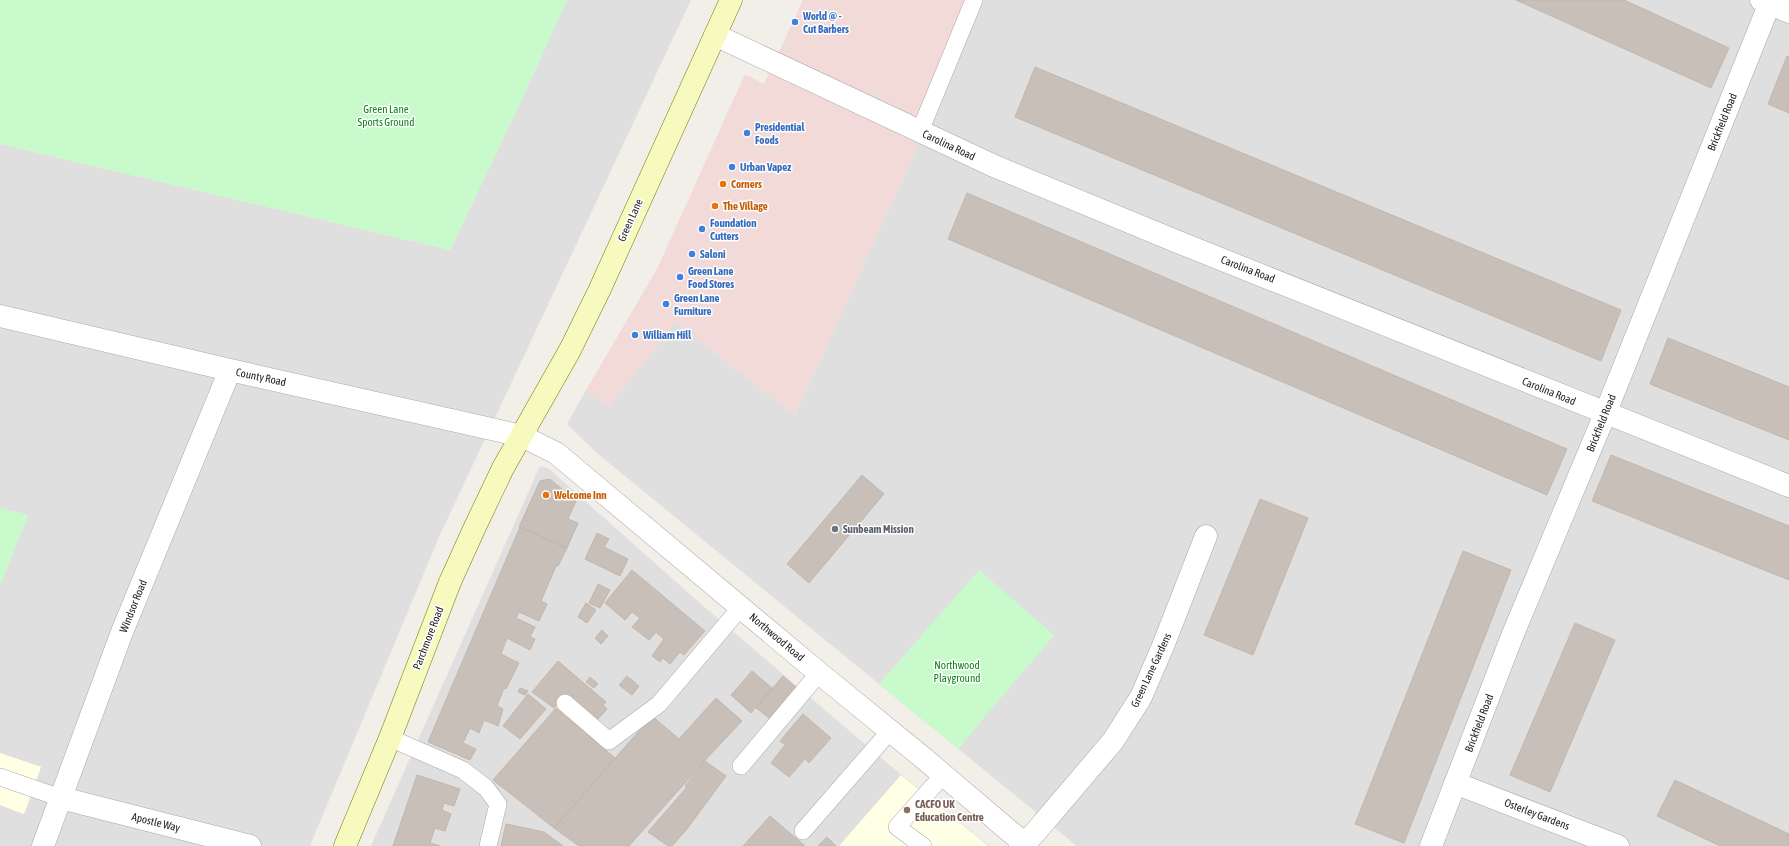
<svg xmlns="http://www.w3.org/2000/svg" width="1789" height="846" viewBox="0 0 1789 846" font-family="'Asap Condensed',sans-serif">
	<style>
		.residential { fill: #e0dfdf }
		.commercial { fill: #f2dad9 }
		.education { fill: #ffffe5 }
		.park { fill: #c8facc }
		.building { fill: #c7bfb8; stroke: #c4b6ab }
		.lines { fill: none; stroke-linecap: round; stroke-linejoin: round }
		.service-casing { stroke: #a9a9a9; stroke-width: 18 }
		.minor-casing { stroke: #a9a9a9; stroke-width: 23 }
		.tertiary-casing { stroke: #a9a9a9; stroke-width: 23 }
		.secondary-casing { stroke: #707d05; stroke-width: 23 }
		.service { stroke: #fff; stroke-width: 17 }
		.minor { stroke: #fff; stroke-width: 22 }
		.tertiary { stroke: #fff; stroke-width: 22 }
		.secondary { stroke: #f7fabf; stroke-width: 22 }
		.shop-dot { fill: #3f7fe0; stroke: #fff; stroke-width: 1.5 }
		.food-dot { fill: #e8710a; stroke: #fff; stroke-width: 1.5 }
		.worship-dot { fill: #6b7280; stroke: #fff; stroke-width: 1.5 }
		.education-dot { fill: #8d6e63; stroke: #fff; stroke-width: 1.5 }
		.labels { text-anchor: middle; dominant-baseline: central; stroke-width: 3; stroke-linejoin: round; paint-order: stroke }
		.shop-label { font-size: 11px; font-weight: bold; fill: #366cbe; stroke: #fff; text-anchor: start }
		.park-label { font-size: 11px; fill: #0c8416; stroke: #fff }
		.street-label { font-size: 11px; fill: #222; stroke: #fff }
		.food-label { font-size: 11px; font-weight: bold; fill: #c56008; stroke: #fff; text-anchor: start }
		.worship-label { font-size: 11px; font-weight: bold; fill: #5b616d; stroke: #fff; text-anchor: start }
		.education-label { font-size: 11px; font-weight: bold; fill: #785e54; stroke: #fff; text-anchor: start }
	</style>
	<rect width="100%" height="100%" fill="#f2efe9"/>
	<path class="residential" d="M567,0H691L439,537L310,846H0V805L24,814L41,767L0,753V585L28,515L0,508V144L450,250L522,99Z
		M984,0H1789V846H1077L598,454L567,424L586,390L608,407L676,322L795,415Z
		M540,466L548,468L702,605L886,762L989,846H371Z"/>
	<path class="commercial" d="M803,0H984L795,415L676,322L608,408L586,390L657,269L745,74L764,84Z"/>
	<path class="education" d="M0,753L41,767L24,814L0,805Z
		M901,775L987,845V846H839Z"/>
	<path class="park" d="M0,0H567L522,99L450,250L0,144Z
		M0,508L28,515L0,585Z
		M979,570L1054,635L958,749L879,684Z"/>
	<path class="building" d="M1516,0H1624L1729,48L1711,88Z
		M1787,56L1789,57V113L1768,104Z
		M1035,67L1621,310L1601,361L1015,117Z
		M967,193L1567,449L1547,495L948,239Z
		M1668,338L1789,387V440L1650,384Z
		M1611,455L1789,526V580L1592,501Z
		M862,475L884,494L809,583L787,564Z
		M550,479L576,501L568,519L578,523L567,548L519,527L540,481Z
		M1260,499L1308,518L1253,655L1204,635Z
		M520,527L567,548L558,566H556L541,601L547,604L539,621L519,612L516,618L535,627L530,637L535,639L530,650L507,638L501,654L519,663L506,689L504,688L497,706L503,709L498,726L484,720L479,733L470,728L463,743L476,749L470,760L428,742Z
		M597,533L609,539L604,547L628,559L620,576L585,559Z
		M1463,551L1511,570L1404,843L1355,824Z
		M632,570L705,631L684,655L680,652L670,664L663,658L660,662L652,656L664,639L656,632L649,640L632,627L640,618L632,612L625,620L605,603Z
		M598,584L610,590L600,608L589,603Z
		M586,603L596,610L587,623L578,617Z
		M1575,623L1615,640L1550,792L1510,775Z
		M602,630L608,636L601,644L595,638Z
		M558,661L606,702L603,705L607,709L597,720L565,694L554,708L532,692Z
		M752,671L772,688L751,713L731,695Z
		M627,676L639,686L632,695L619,685Z
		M783,676L797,688L772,720L756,708Z
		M590,677L598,684L594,688L586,682Z
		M520,688L528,691L525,695L518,692Z
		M528,694L546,709L520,739L503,726Z
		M716,698L742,721L709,756L629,846H579L554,828L652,716L679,739Z
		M556,708L615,758L554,828L493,780Z
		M803,714L831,738L809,763L805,759L789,777L771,763L785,745L780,741Z
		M705,761L726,776L687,829L672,846H668L648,832L687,787L685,786Z
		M417,775L460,789L454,806L444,803L442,810L451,814L445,831L435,828L430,843L440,846H393Z
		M1675,780L1789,834V846H1720L1657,816Z
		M770,816L805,846H743Z
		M506,824L544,832L563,846H501Z
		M827,837L836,846H818Z"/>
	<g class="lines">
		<g class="service-casing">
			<path id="service" d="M920,131L974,0
				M565,703L609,741L659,704L741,607
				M390,738L463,770L486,788L498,804L488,846
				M741,766L819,673
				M0,777L61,798
				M803,831L890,731
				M923,846L897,827L944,774"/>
		</g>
		<g class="minor-casing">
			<path id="minor" d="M1761,0L1789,12
				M715,35L994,166L1178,242L1789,486
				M0,316L230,370L522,436
				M1455,783L1618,846
				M61,798L250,846
				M43,846L122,632L230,370
				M1020,846L1033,835L1113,741L1141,697L1163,646L1206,536
				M1431,846L1513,634L1605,414L1771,0"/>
		</g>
		<g class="tertiary-casing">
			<path id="tertiary" d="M522,436L556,453L819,673L921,756L1027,846"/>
		</g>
		<g class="secondary-casing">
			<path id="secondary" d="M345,846L390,738L450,582L474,529L503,468L570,350L599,291L731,0"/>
		</g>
		<use href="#service" class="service"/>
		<use href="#minor" class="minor"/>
		<use href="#tertiary" class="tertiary"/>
		<use href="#secondary" class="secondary"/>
	</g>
	<g class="shop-dot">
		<circle cx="795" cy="22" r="4"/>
		<circle cx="747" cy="133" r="4"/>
		<circle cx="732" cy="167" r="4"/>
		<circle cx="702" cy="229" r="4"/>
		<circle cx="692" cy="254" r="4"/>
		<circle cx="680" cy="277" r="4"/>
		<circle cx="666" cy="304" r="4"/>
		<circle cx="635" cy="335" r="4"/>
	</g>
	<g class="food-dot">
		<circle cx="723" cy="184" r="4"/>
		<circle cx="715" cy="206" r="4"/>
		<circle cx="546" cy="495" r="4"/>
	</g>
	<circle class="worship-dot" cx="835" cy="529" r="4"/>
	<circle class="education-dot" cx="907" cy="810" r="4"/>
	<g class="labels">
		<g class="shop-label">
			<text x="803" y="16">World @ -<tspan x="803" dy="13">Cut Barbers</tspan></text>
			<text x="755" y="127">Presidential<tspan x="755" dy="13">Foods</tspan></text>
			<text x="740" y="167">Urban Vapez</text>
			<text x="710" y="223">Foundation<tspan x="710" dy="13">Cutters</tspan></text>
			<text x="700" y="254">Saloni</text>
			<text x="688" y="271">Green Lane<tspan x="688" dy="13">Food Stores</tspan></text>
			<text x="674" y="298">Green Lane<tspan x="674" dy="13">Furniture</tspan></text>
			<text x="643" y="335">William Hill</text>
		</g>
		<g class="park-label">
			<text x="386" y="109">Green Lane<tspan x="386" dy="13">Sports Ground</tspan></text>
			<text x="957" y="665">Northwood<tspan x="957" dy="13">Playground</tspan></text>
		</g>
		<g class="street-label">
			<text transform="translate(1722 122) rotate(-68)">Brickfield Road</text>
			<text transform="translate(949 145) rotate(25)">Carolina Road</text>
			<text transform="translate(630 220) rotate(-66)">Green Lane</text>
			<text transform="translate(1248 269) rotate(21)">Carolina Road</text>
			<text transform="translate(261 377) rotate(12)">County Road</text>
			<text transform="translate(1549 391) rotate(22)">Carolina Road</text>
			<text transform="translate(1601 423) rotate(-68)">Brickfield Road</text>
			<text transform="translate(133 606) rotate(-68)">Windsor Road</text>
			<text transform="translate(777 637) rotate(40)">Northwood Road</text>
			<text transform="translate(428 638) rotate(-69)">Parchmore Road</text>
			<text transform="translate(1151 670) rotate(-65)">Green Lane Gardens</text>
			<text transform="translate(1479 723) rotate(-69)">Brickfield Road</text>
			<text transform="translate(1537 814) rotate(21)">Osterley Gardens</text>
			<text transform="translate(156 822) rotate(14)">Apostle Way</text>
		</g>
		<g class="food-label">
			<text x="731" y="184">Corners</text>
			<text x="723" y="206">The Village</text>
			<text x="554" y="495">Welcome Inn</text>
		</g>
		<g class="worship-label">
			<text x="843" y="529">Sunbeam Mission</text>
		</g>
		<g class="education-label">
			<text x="915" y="804">CACFO UK<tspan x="915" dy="13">Education Centre</tspan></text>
		</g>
	</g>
</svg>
